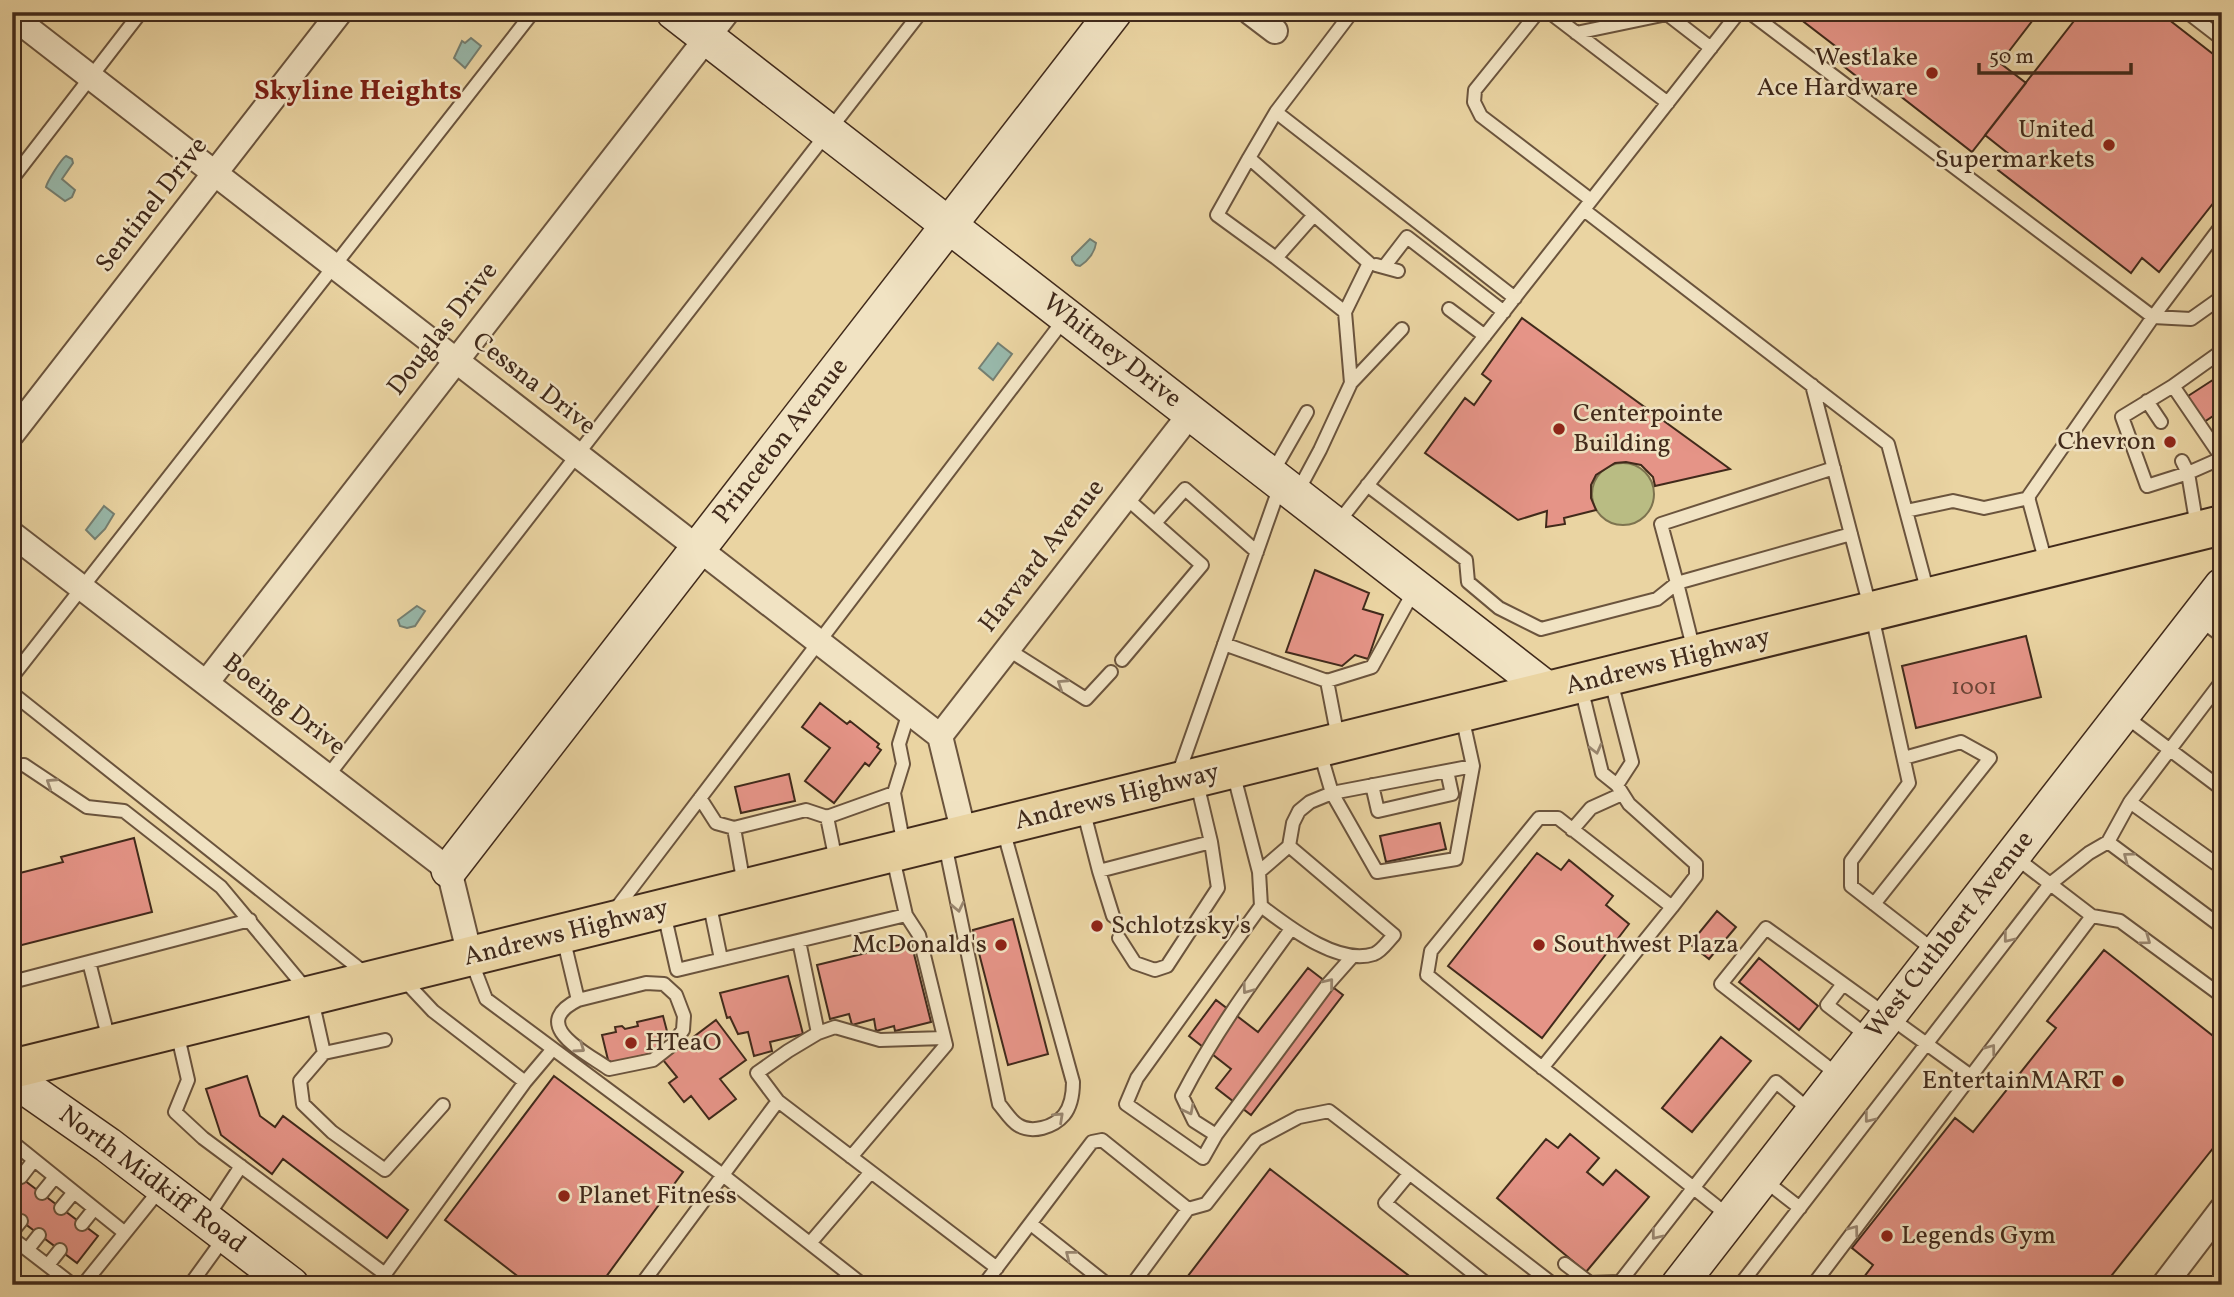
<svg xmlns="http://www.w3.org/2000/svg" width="2234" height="1297" viewBox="0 0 2234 1297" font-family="Vollkorn,serif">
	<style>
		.green { fill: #b9bc83; stroke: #7d734f; stroke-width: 2 }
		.water { fill: #98b8aa; stroke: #757f71; stroke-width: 2 }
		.building { fill: #e59487; stroke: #412a1b; stroke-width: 2 }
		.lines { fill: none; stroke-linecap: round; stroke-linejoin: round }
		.lane-casing { stroke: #6b543d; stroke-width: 16 }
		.street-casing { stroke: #6b543d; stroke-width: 28 }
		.secondary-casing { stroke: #412a1b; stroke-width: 38 }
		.primary-casing { stroke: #412a1b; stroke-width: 42 }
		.lane { stroke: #f1e3c3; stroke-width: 12 }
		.street { stroke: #f1e3c3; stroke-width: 24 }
		.secondary { stroke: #f1e3c3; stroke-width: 35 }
		.primary { stroke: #ead4a2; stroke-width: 38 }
		.oneway { stroke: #99866f }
		.poi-dot { fill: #8f2418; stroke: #f1e3c3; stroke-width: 2.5 }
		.labels { text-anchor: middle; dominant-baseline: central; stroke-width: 5; stroke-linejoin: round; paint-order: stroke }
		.number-label { font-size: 23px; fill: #6a4436 }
		.poi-label { font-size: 26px; fill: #412a1b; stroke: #f1e3c3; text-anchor: start }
		.street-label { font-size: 26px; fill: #412a1b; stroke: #f1e3c3 }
		.neighbourhood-label { font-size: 28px; font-weight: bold; fill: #7a1f14; stroke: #f1e3c3 }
	</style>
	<rect width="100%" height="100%" fill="#ead4a2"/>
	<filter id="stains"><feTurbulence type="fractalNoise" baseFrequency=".00286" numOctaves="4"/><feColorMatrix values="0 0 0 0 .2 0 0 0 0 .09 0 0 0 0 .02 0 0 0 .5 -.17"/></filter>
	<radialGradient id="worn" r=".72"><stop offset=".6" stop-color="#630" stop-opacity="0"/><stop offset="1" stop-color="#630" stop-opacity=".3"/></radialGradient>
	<path class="green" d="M1592 494a31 31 0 1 1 62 0a31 31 0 1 1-62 0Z"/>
	<path class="water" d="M471,38L481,46L465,68L454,58L462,41L465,43Z
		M66,156L72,159L73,163L62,179L75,190L72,197L65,201L46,187C47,182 61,159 66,156Z
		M1090,239L1096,243C1095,252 1088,261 1080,266L1076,265L1072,260V257Z
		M998,343L1012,354L993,380L979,368Z
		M104,506L114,514L105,529L95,539L86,530Z
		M417,606L425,611L415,626L407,628L400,626L398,620Z"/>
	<path class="building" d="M1791,12H2039L2000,63L2026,83L1972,152L1886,85L1879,94L1832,57L1839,49Z
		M2081,12H2159L2222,61V192L2159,272L2142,258L2131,273L1998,170L2010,155L1985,135Z
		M1522,318L1730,469L1655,486L1653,477L1641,465L1626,462L1615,463L1596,475L1591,485V498L1596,510L1564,518L1565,524L1546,527L1547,511L1518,520L1425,453L1465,398L1474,405L1491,381L1482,374Z
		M2222,374V410L2201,424L2185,398Z
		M1315,570L1369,593L1363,609L1383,615L1368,659L1355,655L1342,666L1286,652Z
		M2026,636L2041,697L1916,728L1902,666Z
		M820,703L847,724L850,721L879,744L877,747L881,750L869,766L865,763L834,803L805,781L830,748L802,727Z
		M789,774L795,801L741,813L735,787Z
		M1440,823L1446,849L1386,862L1380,836Z
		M134,838L152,912L14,947L12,875L63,862L61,857Z
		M1537,853L1561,870L1569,860L1613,896L1606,905L1629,924L1542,1038L1448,966Z
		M1717,911L1736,927L1709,959L1690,944Z
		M1013,919L1048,1054L1008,1065L973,930Z
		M911,942L931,1022L895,1031L894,1026L876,1031L874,1019L852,1025L849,1014L830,1019L817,965Z
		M2104,950L2222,1043V1137L2104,1285H1858L1873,1265L1852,1248L1955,1118L1973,1132L2056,1028L2047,1021Z
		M1759,958L1818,1006L1799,1030L1739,982Z
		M1308,968L1343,995L1251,1115L1216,1088L1231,1069L1189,1036L1216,1000L1258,1032Z
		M788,976L803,1034L770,1042L772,1051L754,1056L748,1032L738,1034L730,1017L727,1018L720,993Z
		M663,1016L668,1035L657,1037L659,1048L652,1049L653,1053L609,1064L602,1035L616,1032L615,1027L622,1026L625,1029L638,1026L637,1022Z
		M716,1020L746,1060L720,1079L736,1099L709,1119L691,1096L684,1102L669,1083L677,1077L663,1060Z
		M1721,1037L1751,1061L1692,1132L1662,1108Z
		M247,1076L260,1116L275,1127L283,1116L408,1210L387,1238L283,1159L272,1174L221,1135L206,1089Z
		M554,1076L683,1172L600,1285H529L445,1220Z
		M1570,1134L1599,1158L1587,1172L1603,1185L1616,1170L1649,1197L1586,1272L1497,1198L1546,1139L1558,1148Z
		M1270,1169L1421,1285H1181Z
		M12,1171L98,1236L77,1263L12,1214Z"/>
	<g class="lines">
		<g class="lane-casing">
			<path id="lane" d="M1352,12L1276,112L1515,298
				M1538,12L1475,90L1474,102L1481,116L1591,200
				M1549,12L1668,103
				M1749,12L2153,317L2191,319L2222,297
				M2187,12L2222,39
				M1576,33L1667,14L1711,48
				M1276,112L1249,158L1369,263L1345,312L1351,383L1320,450L1298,491
				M1249,158L1217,215L1276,258
				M12,179L141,12
				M1584,210L1888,444L1928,593
				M1314,215L1276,258L1345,312
				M1376,265L1398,271
				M1384,267L1407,237L1504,312
				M1449,309L1485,336
				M1351,383L1402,329
				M1812,385L1871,611L1909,783L1851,861V886L1936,952
				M2173,386L2222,351
				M2147,401L2161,422
				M2222,458L2173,386L2122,417L2147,486L2188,473L2222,458
				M2182,461L2188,473L2197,527
				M1834,468L1661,524L1677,583L1851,534
				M1271,475L1307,412
				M1367,485L1466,560L1468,582L1499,608L1541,629L1657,599L1677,583L1694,651
				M1906,511L1953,501L1984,508L2029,498
				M1155,523L1185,489L1257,552
				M1337,524L1739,12
				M2046,563L2028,497L2153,317L2222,225
				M2200,620L2222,636
				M1224,644L1327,681L1338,738
				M1007,649L1086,699L1111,672
				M1122,660L1202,565L1125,497
				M12,677L533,12
				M1327,681L1372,667L1415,589
				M2222,681L2130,802L2222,868
				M1581,687L1602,773L1617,785L1632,762L1611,681
				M12,693L366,974
				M1462,716L1473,766L1332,793L1377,872L1456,859L1473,766
				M2125,716L2222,789
				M12,766L24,765L87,807L124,811L221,887L311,995L324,1053L385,1040
				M1178,775L1280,486
				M327,777L921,12
				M1372,785L1378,811L1452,794L1447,771
				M1617,785L1629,804L1696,864V876L1672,907
				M700,798L716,823L734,828
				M1083,809L1099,871L1211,842L1197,783
				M827,817L836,861
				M1572,830L1591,808L1622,794
				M2108,842L2130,802
				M945,844L999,1104C1005,1111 1011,1121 1018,1125C1032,1134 1054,1127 1064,1115C1072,1105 1073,1093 1073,1082L1003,829
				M904,846L894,793L903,764L899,744L909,712
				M2015,857L2092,916
				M1099,871L1113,916
				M1259,872L1289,846L1293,823L1299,811L1310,802L1332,793L1320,752
				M744,885L734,828L806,810L827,817L894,793
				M709,901L721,959
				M1874,904L1990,758L1961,742L1904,758
				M1261,906C1289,927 1338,966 1374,954C1382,951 1388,941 1394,935L1289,846
				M615,910L1066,317
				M664,913L677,970L906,915L893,858
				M1291,929C1250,985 1214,1034 1182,1096L1194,1121L1216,1135L1328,984L1351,958
				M563,937L578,1000L646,983L664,984L676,995L684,1016L683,1030L672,1045L653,1060L609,1069C585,1052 528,1025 578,1000
				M1119,938L1135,963L1155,970L1167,966L1218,888L1211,842
				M471,960L486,999L724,1176L863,1285
				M89,962L109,1040
				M403,979L433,1011L525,1082
				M12,982L250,920
				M1843,984L1827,1005L1870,1038
				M177,1032L188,1080L175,1112L203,1138L385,1274
				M818,1033L835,1027L880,1040L944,1038
				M324,1053L300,1081L303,1104L332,1132L385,1170L443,1105
				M1542,1068L1672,907L1558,818H1539L1431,951L1427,975C1469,1009 1510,1043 1553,1076L1730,1217
				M1838,1075L1721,984L1766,928L1971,1076
				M778,1101L757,1073L788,1051L818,1033L799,941
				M1216,1135L1203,1158L1126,1104L1137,1078L1261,906L1259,872L1233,772
				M12,1145L17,1146L125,1233
				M851,1157L946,1045L919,935L906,915
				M1409,1174L1385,1203L1488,1285
				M21,1177L34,1160
				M1764,1180L1800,1208
				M42,1193L55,1177
				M61,1208L74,1192
				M206,1219L241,1166
				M82,1224L94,1209
				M1031,1224L1108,1285
				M12,1232L21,1221
				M12,1238L73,1285
				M811,1242L870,1173
				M28,1249L39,1235
				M1565,1264L1590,1283L1620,1282L1623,1285
				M48,1265L60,1250
				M986,1282L1092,1142L1102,1140L1188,1209
				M1620,1282L1776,1082L1812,1112
				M83,1285L162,1187
				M190,1285L224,1238
				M377,1285L525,1082L552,1050
				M641,1285L778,1101L997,1268
				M1132,1285L1188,1209L1206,1204L1256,1140L1299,1117L1329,1111L1554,1285
				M1740,1285L2050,884L2089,853L2108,842L2222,927
				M1813,1285L2092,916L2120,921L2222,996"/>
		</g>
		<g class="street-casing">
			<path id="street" d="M1250,12L1275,31
				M12,16L940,736L964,834
				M12,434L340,12
				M12,534L449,870L470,956
				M206,683L727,12
				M940,736L1191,413
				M2164,1285L2222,1209"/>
		</g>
		<g class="secondary-casing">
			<path id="secondary" d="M674,12L1549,691
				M449,870L1114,12
				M12,1078L108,1145L291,1285
				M1679,1285L2222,586"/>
		</g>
		<g class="primary-casing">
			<path id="primary" d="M12,1069L2222,525"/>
		</g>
		<use href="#lane" class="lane"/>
		<use href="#street" class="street"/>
		<use href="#secondary" class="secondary"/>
		<use href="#primary" class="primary"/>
	</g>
	<defs><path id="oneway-chevron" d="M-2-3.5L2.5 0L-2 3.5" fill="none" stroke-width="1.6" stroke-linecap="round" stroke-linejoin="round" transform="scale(1.75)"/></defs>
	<g class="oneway">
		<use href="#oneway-chevron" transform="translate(1062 684) rotate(-147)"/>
		<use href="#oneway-chevron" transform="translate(1596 749) rotate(76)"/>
		<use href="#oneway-chevron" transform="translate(51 783) rotate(-147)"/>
		<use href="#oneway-chevron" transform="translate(2128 857) rotate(-143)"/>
		<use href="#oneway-chevron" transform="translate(958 907) rotate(78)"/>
		<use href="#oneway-chevron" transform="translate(2008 938) rotate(128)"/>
		<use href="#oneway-chevron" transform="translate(2146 940) rotate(36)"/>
		<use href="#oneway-chevron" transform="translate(1329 983) rotate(-51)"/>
		<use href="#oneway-chevron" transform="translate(1247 989) rotate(126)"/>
		<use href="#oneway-chevron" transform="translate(580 1048) rotate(35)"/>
		<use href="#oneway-chevron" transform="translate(1991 1049) rotate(-53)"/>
		<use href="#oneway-chevron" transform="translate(1189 1110) rotate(63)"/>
		<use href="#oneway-chevron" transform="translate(1059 1117) rotate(-43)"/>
		<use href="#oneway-chevron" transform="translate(1869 1118) rotate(128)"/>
		<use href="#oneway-chevron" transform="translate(1854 1230) rotate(-53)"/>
		<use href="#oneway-chevron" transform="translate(1656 1235) rotate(128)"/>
		<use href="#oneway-chevron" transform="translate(1070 1255) rotate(-142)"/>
	</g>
	<g class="poi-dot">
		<circle cx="1932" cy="73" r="7"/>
		<circle cx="2109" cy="145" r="7"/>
		<circle cx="1559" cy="429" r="7"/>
		<circle cx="2170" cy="442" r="7"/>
		<circle cx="1097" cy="926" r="7"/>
		<circle cx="1001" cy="945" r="7"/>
		<circle cx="1539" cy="945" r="7"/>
		<circle cx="631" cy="1043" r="7"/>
		<circle cx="2118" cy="1081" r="7"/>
		<circle cx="564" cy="1196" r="7"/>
		<circle cx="1887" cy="1236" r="7"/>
	</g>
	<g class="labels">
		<g class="number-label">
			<text x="1974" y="688">1001</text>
		</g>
		<g class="poi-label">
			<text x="1918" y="58" text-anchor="end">Westlake<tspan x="1918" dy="30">Ace Hardware</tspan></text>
			<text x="2095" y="130" text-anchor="end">United<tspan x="2095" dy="30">Supermarkets</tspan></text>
			<text x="1573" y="414">Centerpointe<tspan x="1573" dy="30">Building</tspan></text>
			<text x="2156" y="442" text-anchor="end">Chevron</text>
			<text x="1111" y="926">Schlotzsky's</text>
			<text x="987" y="945" text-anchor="end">McDonald's</text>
			<text x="1553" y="945">Southwest Plaza</text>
			<text x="645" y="1043">HTeaO</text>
			<text x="2104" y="1081" text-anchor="end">EntertainMART</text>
			<text x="578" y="1196">Planet Fitness</text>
			<text x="1901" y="1236">Legends Gym</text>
		</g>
		<g class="street-label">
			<text transform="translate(152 205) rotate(-52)">Sentinel Drive</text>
			<text transform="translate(443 329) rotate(-52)">Douglas Drive</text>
			<text transform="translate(1112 351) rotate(38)">Whitney Drive</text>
			<text transform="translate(534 384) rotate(38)">Cessna Drive</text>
			<text transform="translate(781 441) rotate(-52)">Princeton Avenue</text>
			<text transform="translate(1042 556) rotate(-52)">Harvard Avenue</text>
			<text transform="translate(1668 662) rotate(-14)">Andrews Highway</text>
			<text transform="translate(284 705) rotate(38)">Boeing Drive</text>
			<text transform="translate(1117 797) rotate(-14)">Andrews Highway</text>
			<text transform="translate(566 933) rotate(-14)">Andrews Highway</text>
			<text transform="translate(1950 935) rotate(-52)">West Cuthbert Avenue</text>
			<text transform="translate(152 1180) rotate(37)">North Midkiff Road</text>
		</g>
		<g class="neighbourhood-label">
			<text x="358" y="91">Skyline Heights</text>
		</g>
	</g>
	<rect width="2234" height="1297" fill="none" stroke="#ead4a2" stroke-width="42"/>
	<rect x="14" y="14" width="2206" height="1269" fill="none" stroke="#412a1b" stroke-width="3.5"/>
	<rect x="21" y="21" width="2192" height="1255" fill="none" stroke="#412a1b" stroke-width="2"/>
	<path d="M1979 63v10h152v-10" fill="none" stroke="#412a1b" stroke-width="3.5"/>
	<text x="1989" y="63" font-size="21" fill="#412a1b" stroke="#f1e3c3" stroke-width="5" paint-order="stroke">50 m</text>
	<rect width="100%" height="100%" filter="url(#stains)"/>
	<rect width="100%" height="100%" fill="url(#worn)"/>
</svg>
